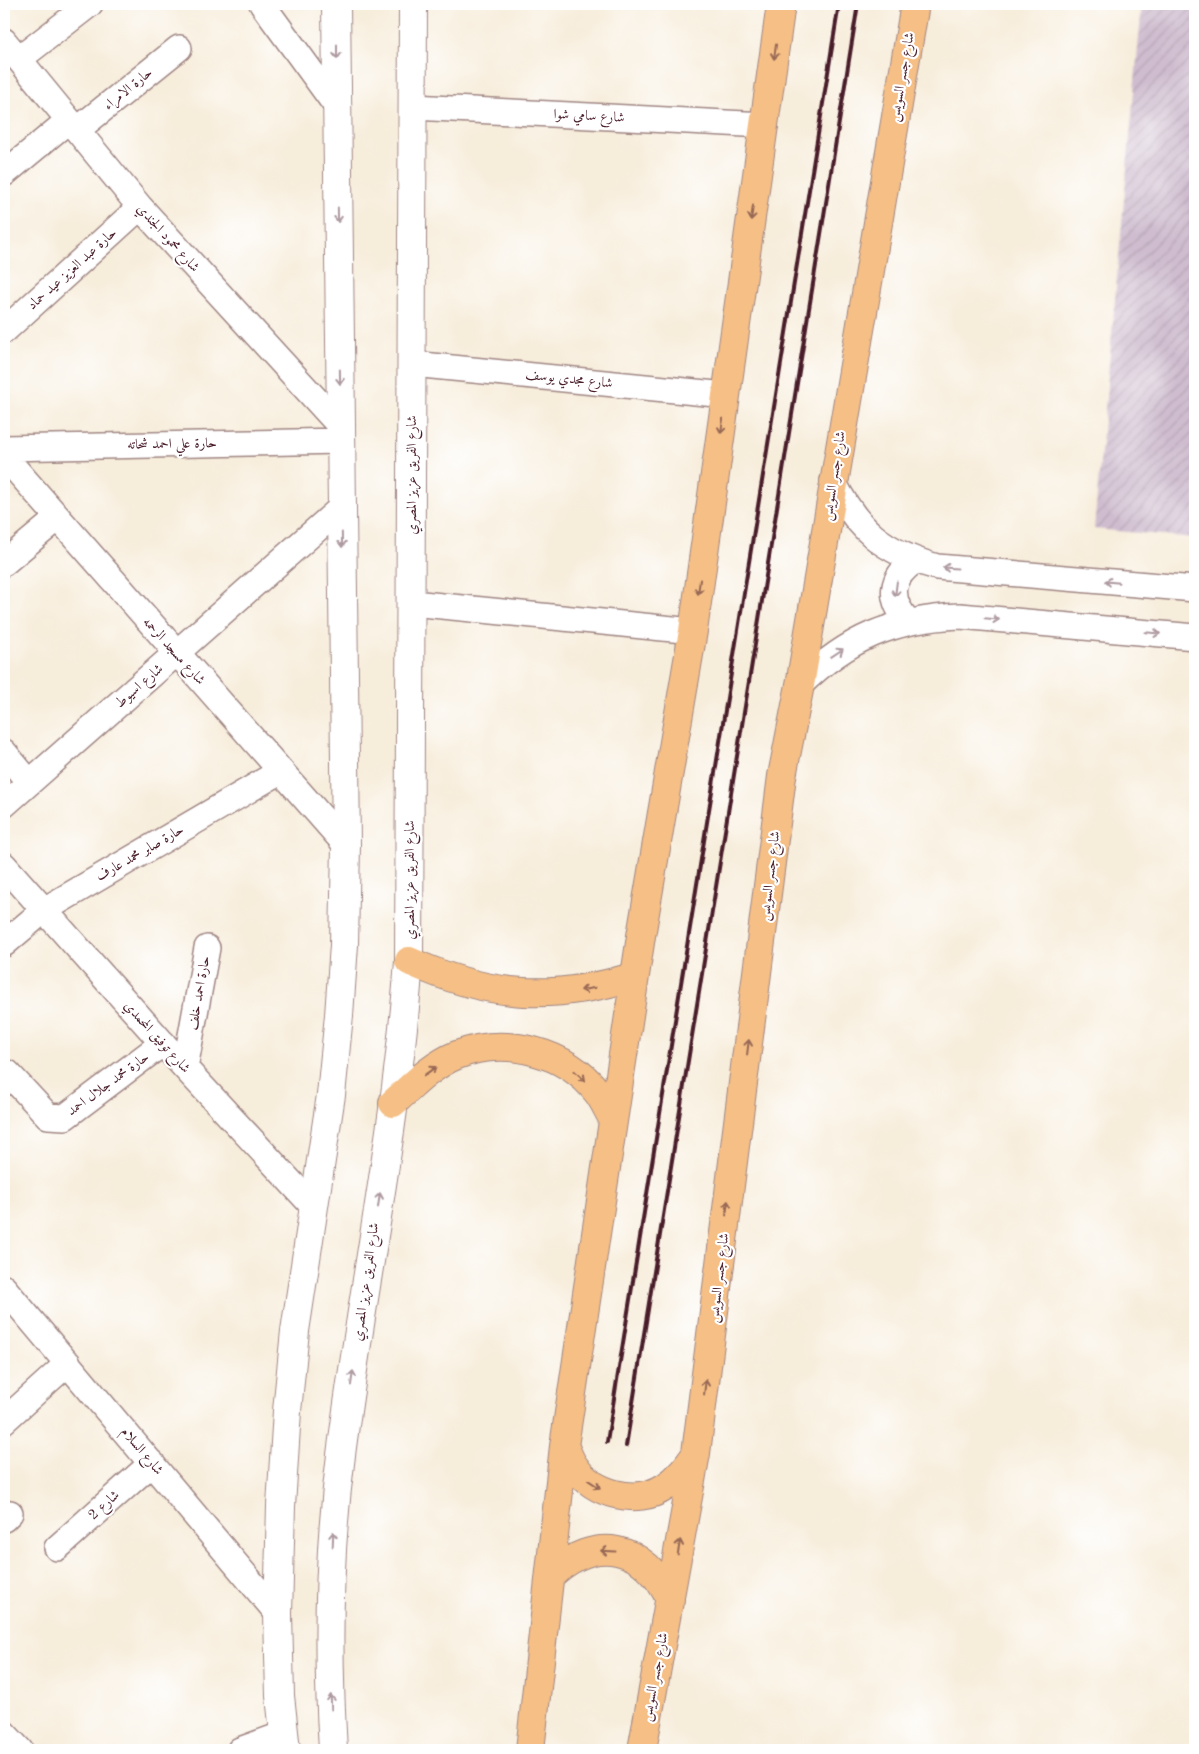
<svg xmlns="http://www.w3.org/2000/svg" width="1199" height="1754" viewBox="0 0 1199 1754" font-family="'Old Standard TT',Amiri,serif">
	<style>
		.industrial { fill: url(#industrial-furrows) }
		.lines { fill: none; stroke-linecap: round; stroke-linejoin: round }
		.minor-casing { stroke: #a08683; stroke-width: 28 }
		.tertiary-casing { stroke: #a08683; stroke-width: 30 }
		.primary-casing { stroke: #a08683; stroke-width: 30 }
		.minor { stroke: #fff; stroke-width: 25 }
		.tertiary { stroke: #fff; stroke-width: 28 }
		.primary { stroke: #f5bf86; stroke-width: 28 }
		.rail { stroke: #4a1f2b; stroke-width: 4 }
		.oneway { stroke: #ae9aa0 }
		.oneway2 { stroke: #976754 }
		.labels { text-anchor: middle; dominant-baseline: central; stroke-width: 4.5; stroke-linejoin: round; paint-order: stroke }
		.street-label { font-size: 14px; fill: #4a1f2b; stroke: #fff }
	</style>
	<defs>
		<pattern id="industrial-furrows" width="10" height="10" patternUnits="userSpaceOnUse" patternTransform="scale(1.25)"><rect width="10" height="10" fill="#cfbdcf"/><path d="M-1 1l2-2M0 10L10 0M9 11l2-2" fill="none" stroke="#b3a2b2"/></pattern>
	</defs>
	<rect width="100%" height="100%" fill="#fff"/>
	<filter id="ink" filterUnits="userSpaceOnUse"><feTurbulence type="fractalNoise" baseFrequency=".02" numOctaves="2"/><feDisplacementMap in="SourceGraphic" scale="10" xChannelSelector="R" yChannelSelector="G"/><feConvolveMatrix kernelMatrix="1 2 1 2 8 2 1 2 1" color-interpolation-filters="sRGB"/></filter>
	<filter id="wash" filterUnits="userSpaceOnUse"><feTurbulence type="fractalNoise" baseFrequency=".0096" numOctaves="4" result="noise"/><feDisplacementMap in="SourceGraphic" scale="20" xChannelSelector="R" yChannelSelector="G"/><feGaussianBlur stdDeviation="1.12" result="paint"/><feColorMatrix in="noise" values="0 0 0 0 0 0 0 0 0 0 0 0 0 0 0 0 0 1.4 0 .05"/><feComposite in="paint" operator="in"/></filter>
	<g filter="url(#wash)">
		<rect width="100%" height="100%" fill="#f7eddb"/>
		<path class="industrial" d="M1142,4H1195V538L1094,529Z"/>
	</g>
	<g filter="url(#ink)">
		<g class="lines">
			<g class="minor-casing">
				<path id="minor" d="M262,4L337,107
					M4,41L140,207L341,427
					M19,59L90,4
					M413,107L765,125
					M77,130L179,48
					M4,174L69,120
					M4,331L140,207
					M412,364L726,395
					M4,448L341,441
					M4,456L346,845
					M833,481C857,530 884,552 937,567L1195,589
					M4,563L58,518
					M412,603L693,631
					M908,621C888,599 890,577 915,561
					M800,685C847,638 894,619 960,616L1195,637
					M4,752L29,782
					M4,805L342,507
					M4,865L185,1068L313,1206
					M4,944L44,910L281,771
					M185,1068L207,948
					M8,1073L48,1116L65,1117L163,1043
					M4,1288L278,1614
					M4,1421L68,1363
					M4,1519L10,1513
					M57,1548L152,1463
					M4,1733L20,1750
					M240,1750L284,1734"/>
			</g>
			<g class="tertiary-casing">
				<path id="tertiary" d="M286,1750L280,1696L278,1614L281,1506L287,1411L295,1331L331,1095L339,1015L344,945L346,845L336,4
					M333,1750C327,1653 328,1552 341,1455C362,1290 397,1127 409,961L413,4"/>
			</g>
			<g class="primary-casing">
				<path id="primary" d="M409,961C487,997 552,1002 635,976
					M393,1103C412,1086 432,1065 457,1055C505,1036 566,1051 598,1093C604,1101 608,1111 613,1119
					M564,1446C568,1453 570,1461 575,1467C593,1494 637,1506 665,1487C679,1478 687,1467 696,1454
					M551,1575C595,1534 644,1544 670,1599
					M530,1750L564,1446L641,936L693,631L781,4
					M642,1750L696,1453L782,776L800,685L915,4"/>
			</g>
			<use href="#minor" class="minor"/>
			<use href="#tertiary" class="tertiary"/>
			<use href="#primary" class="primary"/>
			<path class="rail" d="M607,1442L839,4
				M626,1446L858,4"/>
		</g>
		<defs><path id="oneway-shaft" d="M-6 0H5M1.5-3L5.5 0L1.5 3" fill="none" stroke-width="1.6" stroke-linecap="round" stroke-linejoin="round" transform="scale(1.25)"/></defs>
		<g class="oneway">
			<use href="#oneway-shaft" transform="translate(337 52) rotate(90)"/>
			<use href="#oneway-shaft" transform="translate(338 215) rotate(89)"/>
			<use href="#oneway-shaft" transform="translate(340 377) rotate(89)"/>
			<use href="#oneway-shaft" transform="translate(342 540) rotate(89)"/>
			<use href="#oneway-shaft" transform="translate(950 568) rotate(-176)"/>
			<use href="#oneway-shaft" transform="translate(1112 582) rotate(-175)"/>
			<use href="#oneway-shaft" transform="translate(896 589) rotate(97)"/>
			<use href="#oneway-shaft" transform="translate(992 619) rotate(5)"/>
			<use href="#oneway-shaft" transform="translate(1153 633) rotate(5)"/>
			<use href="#oneway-shaft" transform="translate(837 653) rotate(-34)"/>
			<use href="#oneway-shaft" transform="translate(379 1200) rotate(-82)"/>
			<use href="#oneway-shaft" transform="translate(352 1378) rotate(-82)"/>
			<use href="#oneway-shaft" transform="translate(333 1539) rotate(-88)"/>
			<use href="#oneway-shaft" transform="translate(331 1702) rotate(-92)"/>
		</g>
		<g class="oneway2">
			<use href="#oneway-shaft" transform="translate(775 52) rotate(98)"/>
			<use href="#oneway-shaft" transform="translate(752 213) rotate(98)"/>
			<use href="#oneway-shaft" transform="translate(722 426) rotate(98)"/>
			<use href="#oneway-shaft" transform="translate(699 587) rotate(98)"/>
			<use href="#oneway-shaft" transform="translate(588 989) rotate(170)"/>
			<use href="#oneway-shaft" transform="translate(748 1047) rotate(-83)"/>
			<use href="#oneway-shaft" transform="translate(430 1071) rotate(-36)"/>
			<use href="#oneway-shaft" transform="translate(580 1076) rotate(43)"/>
			<use href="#oneway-shaft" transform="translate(727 1208) rotate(-83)"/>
			<use href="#oneway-shaft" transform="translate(705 1387) rotate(-83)"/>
			<use href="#oneway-shaft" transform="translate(594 1484) rotate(34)"/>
			<use href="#oneway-shaft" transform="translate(679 1547) rotate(-80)"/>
			<use href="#oneway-shaft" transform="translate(608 1551) rotate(-177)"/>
		</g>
	</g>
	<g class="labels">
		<g class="street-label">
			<text transform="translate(902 77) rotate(-80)">شارع جسر السويس</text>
			<text transform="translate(128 89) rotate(-39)">حارة الامراء</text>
			<text transform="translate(589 116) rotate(3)">شارع سامي شوا</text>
			<text transform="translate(168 238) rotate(48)">شارع محمود الجندي</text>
			<text transform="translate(72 269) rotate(-42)">حارة عبد العزيز عيد حماد</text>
			<text transform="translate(569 379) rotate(6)">شارع مجدي يوسف</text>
			<text transform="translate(172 444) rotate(-1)">حارة علي احمد شحاته</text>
			<text transform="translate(412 475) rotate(-90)">شارع الفريق عزيز المصري</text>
			<text transform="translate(834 476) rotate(-81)">شارع جسر السويس</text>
			<text transform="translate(174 651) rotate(48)">شارع مسجد الرحمه</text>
			<text transform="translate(139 686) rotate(-41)">شارع اسيوط</text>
			<text transform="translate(140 853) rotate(-30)">حارة صابر محمد عارف</text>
			<text transform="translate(770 876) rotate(-83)">شارع جسر السويس</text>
			<text transform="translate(410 880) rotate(-90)">شارع الفريق عزيز المصري</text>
			<text transform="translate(199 993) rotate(-80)">حارة احمد خلف</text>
			<text transform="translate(157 1037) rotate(48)">شارع توفيق المحمدي</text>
			<text transform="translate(108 1084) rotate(-36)">حارة محمد جلال احمد</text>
			<text transform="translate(719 1278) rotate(-83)">شارع جسر السويس</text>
			<text transform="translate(366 1282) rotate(-82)">شارع الفريق عزيز المصري</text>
			<text transform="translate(142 1451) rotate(50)">شارع السلام</text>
			<text transform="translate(104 1505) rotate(-42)">شارع 2</text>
			<text transform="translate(655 1677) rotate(-79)">شارع جسر السويس</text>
		</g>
	</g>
	<rect width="1199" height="1754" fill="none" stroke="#fff" stroke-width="20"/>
</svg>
